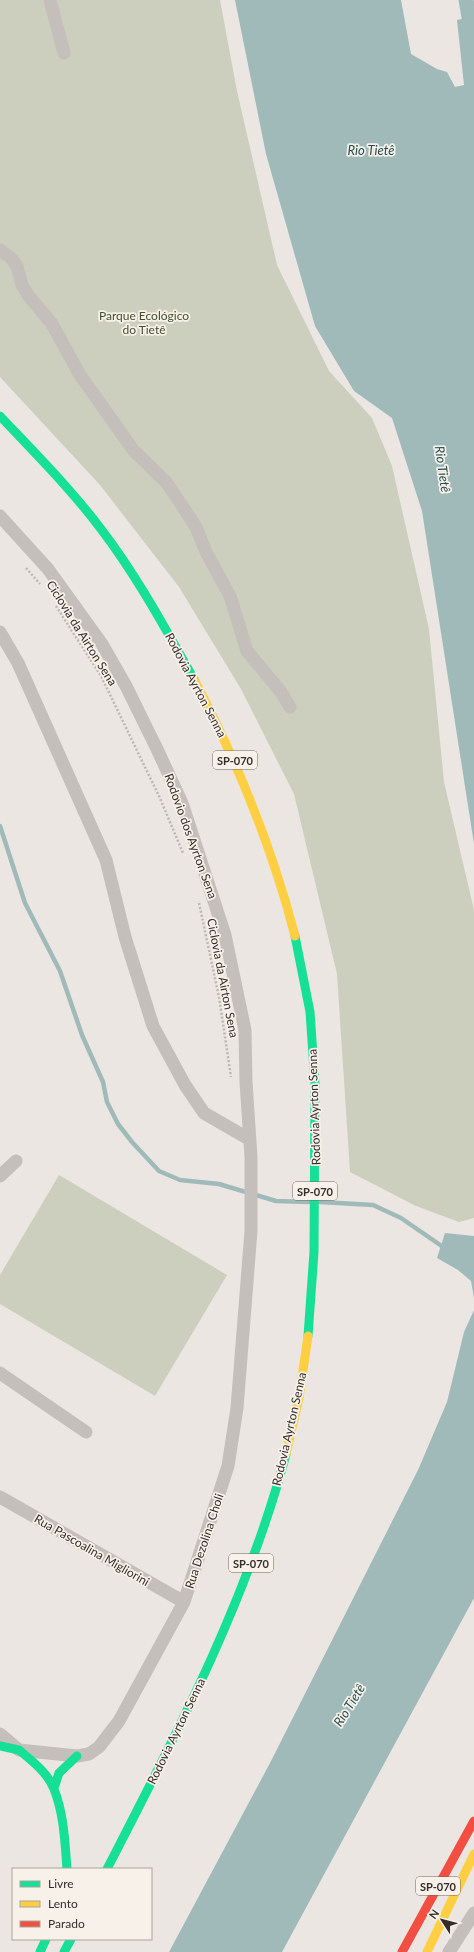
<svg xmlns="http://www.w3.org/2000/svg" width="474" height="1952" viewBox="0 0 474 1952" font-family="Lato,sans-serif">
	<style>
		.green { fill: #cccfbd }
		.water { fill: #a0baba }
		.lines { fill: none; stroke-linecap: round; stroke-linejoin: round }
		.stream { stroke: #a0baba; stroke-width: 4.5 }
		.canal { stroke: #a0baba; stroke-width: 15 }
		.path { stroke: #bdb7b3; stroke-width: 2.5; stroke-dasharray: 2 2; stroke-linecap: butt }
		.street { stroke: #c4bfbb; stroke-width: 13 }
		.fast { stroke: #16e098; stroke-width: 9 }
		.slow { stroke: #ffcf43; stroke-width: 9 }
		.jam { stroke: #f24e42; stroke-width: 9 }
		.labels { text-anchor: middle; dominant-baseline: central; stroke-width: 3.5; stroke-linejoin: round; paint-order: stroke }
		.shield { fill: #f7f1e9; stroke: #6e6863; stroke-width: 1 }
		.shield-label { font-size: 11px; font-weight: bold; fill: #342d29 }
		.park-label { font-size: 12px; fill: #445030; stroke: #f7f1e9 }
		.street-label { font-size: 12px; fill: #342d29; stroke: #f7f1e9 }
		.water-label { font-size: 13px; font-style: italic; fill: #234e51; stroke: #f7f1e9 }
	</style>
	<rect width="100%" height="100%" fill="#ebe6e1"/>
	<path class="green" d="M0,0H220L237,91L277,265L329,371L372,418L392,466L429,629L444,782L474,910V1218L459,1222L416,1206L350,1172L337,974L294,794L241,689L179,587L100,485L0,377Z
		M59,1175L227,1275L155,1396L0,1304V1275Z"/>
	<path class="water" d="M235,0H401L411,54L437,69L447,72L455,87L464,85L457,20L474,16V844L422,511L392,418L354,391L315,326L266,154Z
		M445,1233L474,1236V1298L471,1281L458,1270L437,1258Z
		M474,1310V1598L282,1952H169L270,1763L418,1470L447,1402L464,1332Z"/>
	<g class="lines">
		<path class="stream" d="M0,826L25,903L60,971L82,1035L103,1082L107,1102L118,1124L132,1142L159,1171L180,1180L219,1184L276,1201L309,1202
			M320,1202L373,1205L401,1218L446,1249"/>
		<path class="canal" d="M466,0L474,46"/>
		<path class="path" d="M26,568L40,584
			M56,606L101,676L159,796L183,853
			M199,903L219,997L231,1077"/>
		<path class="street" d="M50,0L64,53
			M0,250L10,257L17,266L22,285L28,295L52,324L80,375L134,451L167,483L196,527L206,552L230,596L247,651L281,692L290,707
			M0,516L48,569L102,644L126,686L157,749L182,803L225,935L245,1030L246,1082L251,1157V1231L237,1408L228,1466L184,1602L119,1721L99,1747L89,1754L77,1756L19,1750L0,1734
			M0,632L18,663L106,860L125,937L153,1026L185,1085L204,1113L249,1139
			M0,1176L16,1161
			M0,1373L86,1432
			M0,1497L184,1602
			M449,1952L474,1913"/>
		<path class="fast" d="M0,416C35,453 71,489 101,529C137,576 166,630 195,681
			M295,936L310,1012L315,1084L314,1252L308,1336
			M0,1746L19,1750
			M19,1750C31,1760 48,1773 54,1789C64,1814 65,1843 67,1869
			M54,1788L59,1773L77,1756
			M107,1869C176,1735 247,1601 286,1454
			M40,1952L46,1939
			M64,1952L71,1939"/>
		<path class="slow" d="M195,681C238,763 272,847 295,936
			M286,1454L299,1398L308,1336
			M427,1952L474,1854"/>
		<path class="jam" d="M402,1952L474,1821"/>
	</g>
	<g class="labels">
		<g class="shield">
			<rect x="213" y="751" width="44" height="18" rx="3"/>
			<rect x="293" y="1182" width="44" height="18" rx="3"/>
			<rect x="229" y="1554" width="44" height="18" rx="3"/>
			<rect x="416" y="1877" width="44" height="18" rx="3"/>
		</g>
		<g class="shield-label">
			<text x="235" y="760">SP-070</text>
			<text x="315" y="1191">SP-070</text>
			<text x="251" y="1563">SP-070</text>
			<text x="438" y="1886">SP-070</text>
		</g>
		<g class="park-label">
			<text x="144" y="315">Parque Ecológico<tspan x="144" dy="14">do Tietê</tspan></text>
		</g>
		<g class="street-label">
			<text transform="translate(82 633) rotate(58)">Ciclovia da Airton Sena</text>
			<text transform="translate(196 685) rotate(62)">Rodovia Ayrton Senna</text>
			<text transform="translate(191 836) rotate(70)">Rodovio dos Ayrton Sena</text>
			<text transform="translate(223 978) rotate(79)">Ciclovia da Airton Sena</text>
			<text transform="translate(314 1107) rotate(-92)">Rodovia Ayrton Senna</text>
			<text transform="translate(289 1429) rotate(-77)">Rodovia Ayrton Senna</text>
			<text transform="translate(204 1541) rotate(-72)">Rua Dezolina Choli</text>
			<text transform="translate(92 1550) rotate(30)">Rua Pascoalina Migliorini</text>
			<text transform="translate(176 1731) rotate(-64)">Rodovia Ayrton Senna</text>
		</g>
		<g class="water-label">
			<text x="371" y="150">Rio Tietê</text>
			<text transform="translate(443 469) rotate(82)">Rio Tietê</text>
			<text transform="translate(349 1705) rotate(-58)">Rio Tietê</text>
		</g>
	</g>
	<rect x="12" y="1868" width="140" height="72" fill="#f7f1e9" stroke="#a9a39c"/>
	<rect x="20" y="1881" width="20" height="6" fill="#16e098" stroke="#a9a39c"/>
	<text x="48" y="1888" font-size="12" fill="#342d29">Livre</text>
	<rect x="20" y="1901" width="20" height="6" fill="#ffcf43" stroke="#a9a39c"/>
	<text x="48" y="1908" font-size="12" fill="#342d29">Lento</text>
	<rect x="20" y="1921" width="20" height="6" fill="#f24e42" stroke="#a9a39c"/>
	<text x="48" y="1928" font-size="12" fill="#342d29">Parado</text>
	<g transform="translate(442 1920) rotate(306)" stroke="#f7f1e9" stroke-width="3" paint-order="stroke">
	<path d="M0-3L7 15L0 10L-7 15Z" fill="#342d29"/>
	<text y="-6" font-size="11" font-weight="bold" text-anchor="middle" fill="#342d29">N</text>
	</g>
</svg>
